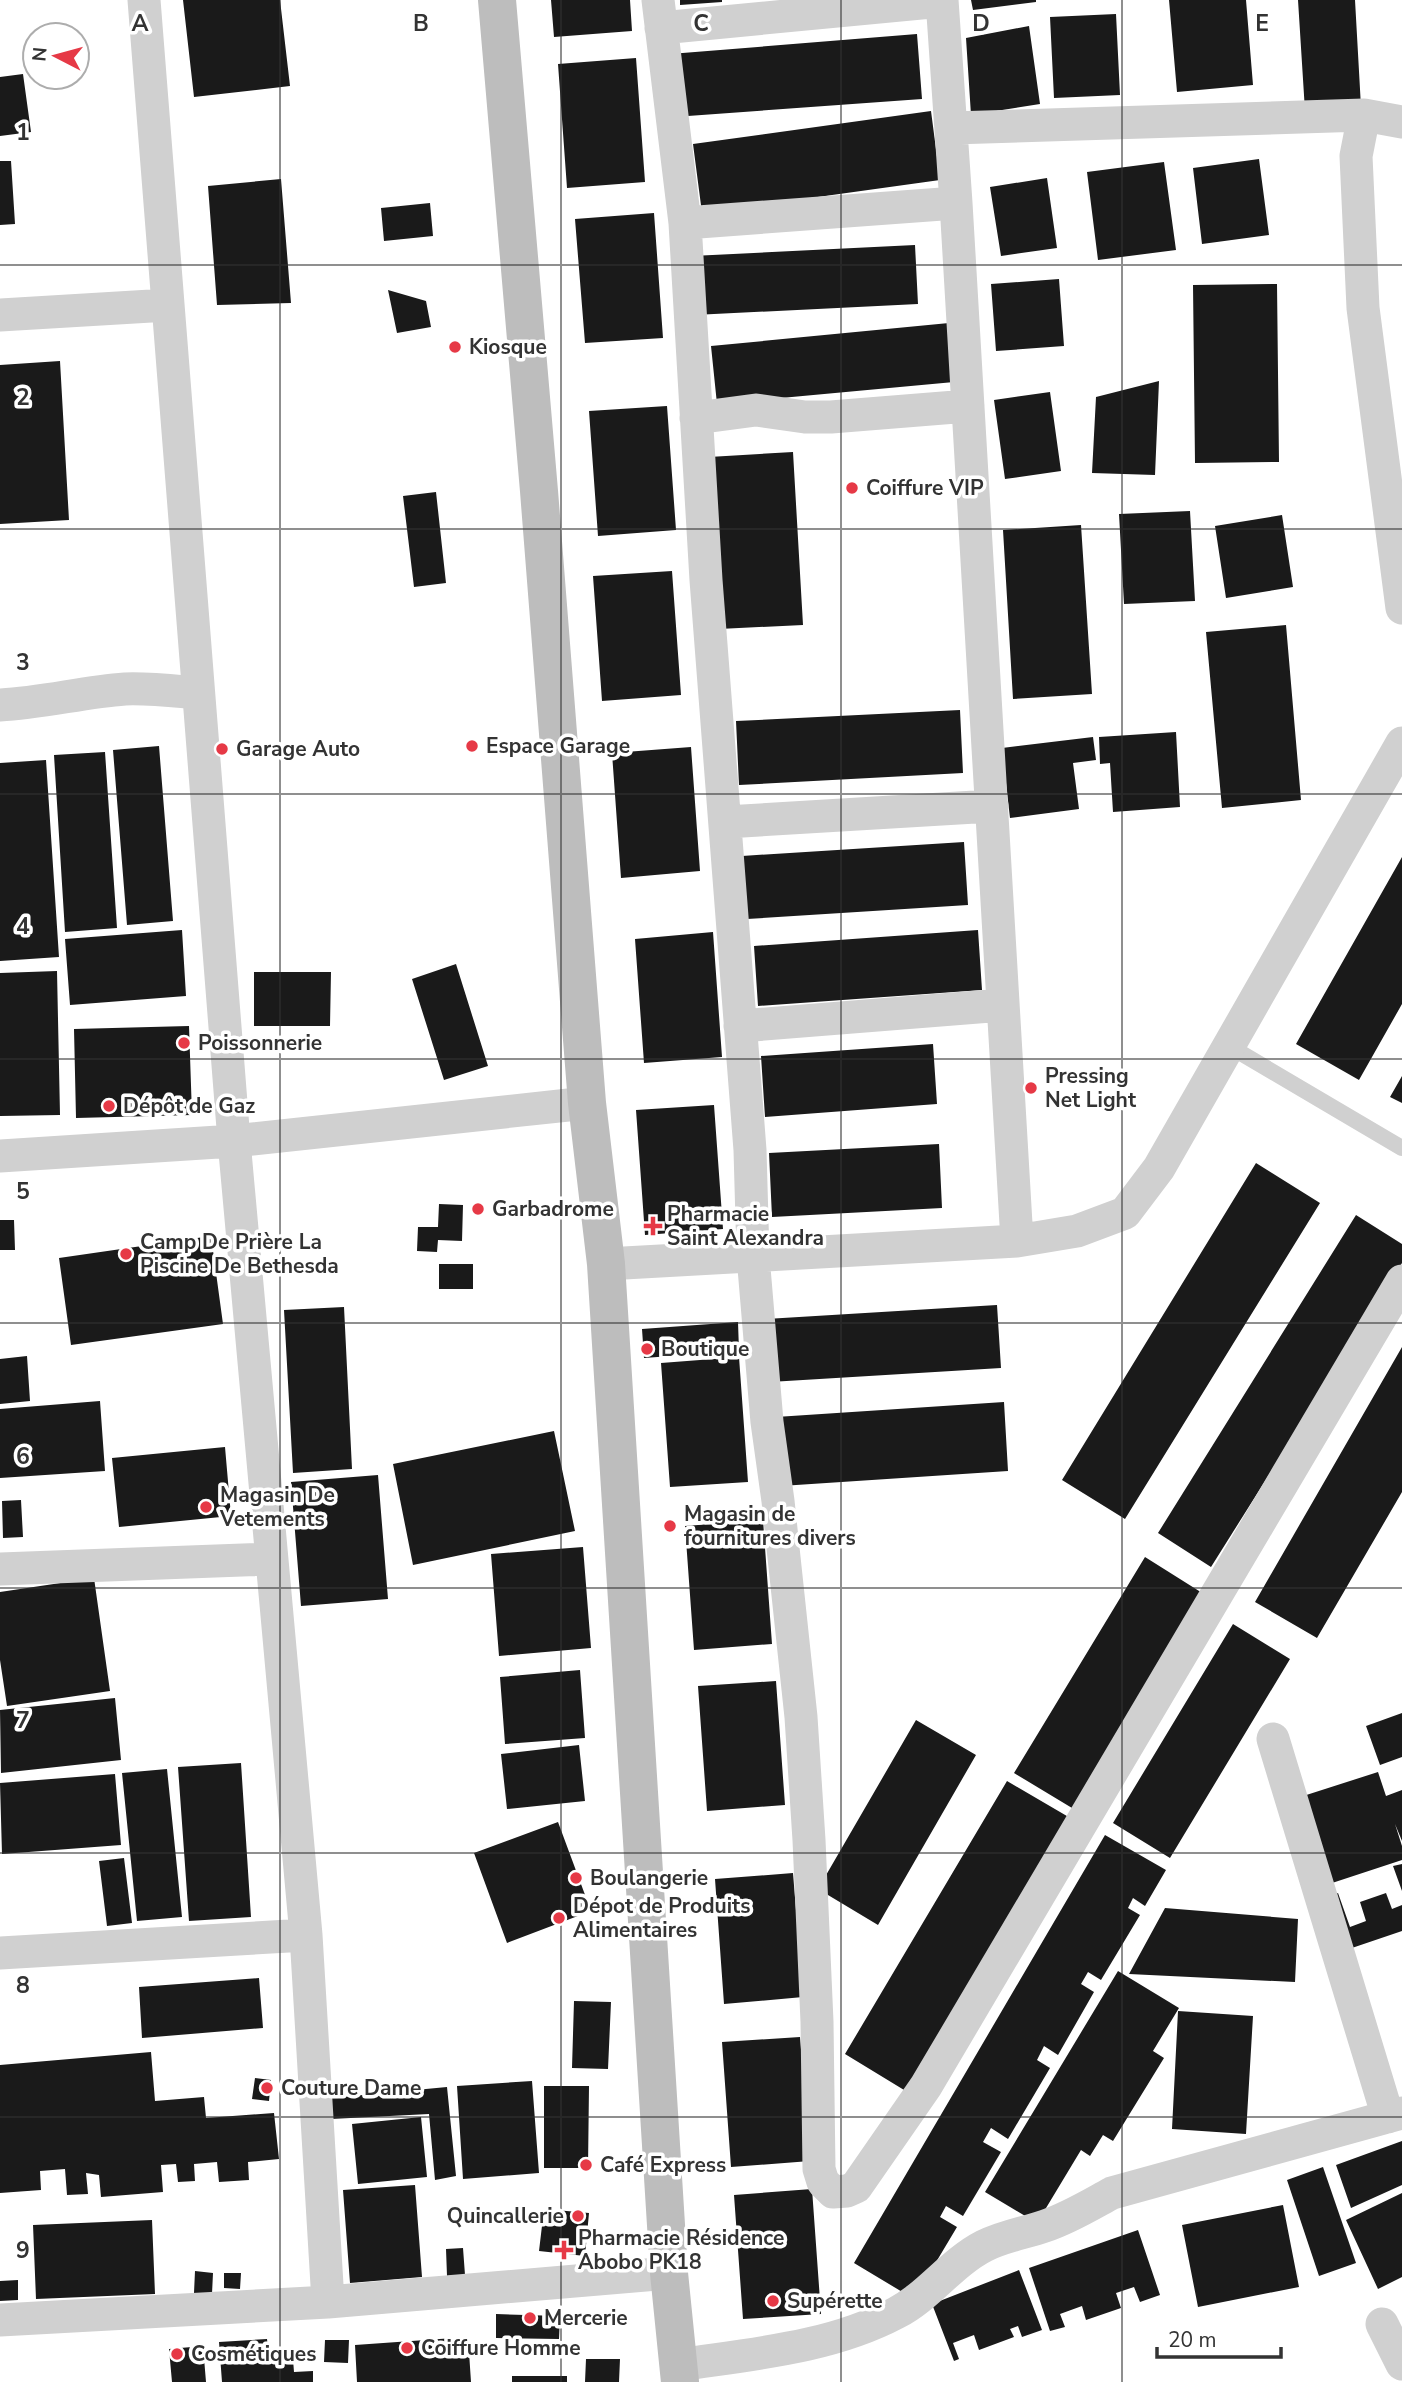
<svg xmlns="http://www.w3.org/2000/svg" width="1402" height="2382" viewBox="0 0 1402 2382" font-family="'Nunito Sans',sans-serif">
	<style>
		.building { fill: #1a1a1a }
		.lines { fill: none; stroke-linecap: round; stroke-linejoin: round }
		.lane { stroke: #d0d0d0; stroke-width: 16 }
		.street { stroke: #d0d0d0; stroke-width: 33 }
		.secondary { stroke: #bdbdbd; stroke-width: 38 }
		.grid { fill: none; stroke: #333; stroke-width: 2; stroke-opacity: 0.55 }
		.poi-dot { fill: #e63946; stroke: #fff; stroke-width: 2.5 }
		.labels { text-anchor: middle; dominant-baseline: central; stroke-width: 7; stroke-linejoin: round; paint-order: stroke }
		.poi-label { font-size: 21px; font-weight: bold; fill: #333; stroke: #fff; text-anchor: start }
		.grid-label { font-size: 23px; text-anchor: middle; font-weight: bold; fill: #333; stroke: #fff; stroke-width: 7; stroke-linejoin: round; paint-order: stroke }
	</style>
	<rect width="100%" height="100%" fill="#fff"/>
	<path class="building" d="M183,0H280L290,86L194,97Z
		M551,0H630L632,31L554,37Z
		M680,0H722V2L680,5Z
		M971,0H1036V2L973,10Z
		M1169,0H1246L1253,85L1177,92Z
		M1298,0H1355L1361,107L1305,111Z
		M1116,14L1120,95L1054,98L1050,17Z
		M1029,26L1040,104L971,115L966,38Z
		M917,34L922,99L674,117L670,54Z
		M636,58L645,182L567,188L558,64Z
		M23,74L31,132L0,136V77Z
		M931,111L940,180L702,213L693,144Z
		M1259,159L1269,235L1202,244L1193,168Z
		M0,161H11L15,224L0,225Z
		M1164,162L1176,250L1098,260L1087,172Z
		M1047,178L1057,248L1001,256L990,187Z
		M281,179L291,303L217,305L208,186Z
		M430,203L433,236L384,241L381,208Z
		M654,213L663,338L585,343L575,219Z
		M915,245L918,304L694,315L692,256Z
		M1059,279L1064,346L996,351L991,284Z
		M1277,284L1279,462L1195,463L1193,285Z
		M388,290L426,301L431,327L397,333Z
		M949,323L954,382L717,404L711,346Z
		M60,361L69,520L0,524V365Z
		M1159,381L1155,475L1092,473L1096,397Z
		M1050,392L1061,471L1005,479L994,400Z
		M667,406L676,530L598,536L589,411Z
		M793,452L803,625L719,629L709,457Z
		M436,492L446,583L414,587L403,496Z
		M1190,511L1195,601L1124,604L1119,514Z
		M1282,515L1293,587L1226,598L1215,526Z
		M1081,525L1092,694L1013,699L1003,530Z
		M672,571L681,695L602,701L593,576Z
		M1286,625L1301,800L1222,808L1206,632Z
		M960,710L963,773L739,785L736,721Z
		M1176,732L1180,807L1113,812L1110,763L1100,764L1099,737Z
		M1093,737L1096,760L1073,763L1079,809L1010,818L1002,748Z
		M159,746L173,921L127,925L113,750Z
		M691,747L700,871L621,878L612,753Z
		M105,752L117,928L65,932L54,755Z
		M46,760L59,957L0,961V763Z
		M964,842L968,905L747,919L742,856Z
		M1402,857V1004L1359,1080L1296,1044Z
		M182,930L186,996L70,1005L65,939Z
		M978,930L982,990L758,1006L754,946Z
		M713,932L722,1057L644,1063L635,939Z
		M456,964L488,1066L444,1080L412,979Z
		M57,971L60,1115L0,1116V973Z
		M254,972H331L330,1026H254Z
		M189,1026L192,1115L76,1118L74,1029Z
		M933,1044L937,1104L765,1117L761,1056Z
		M1402,1076V1103L1390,1097Z
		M714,1105L723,1229L645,1235L636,1110Z
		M939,1144L942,1208L772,1217L769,1153Z
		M1256,1163L1320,1203L1125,1519L1062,1480Z
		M439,1204L463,1205L462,1241L438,1240L437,1252L417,1251L418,1227H438Z
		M1356,1215L1402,1244V1263L1211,1567L1158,1533Z
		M0,1220H14L15,1250H0Z
		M211,1236L223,1324L71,1345L59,1258Z
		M439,1264H473V1289H439Z
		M997,1305L1001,1368L770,1382L766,1319Z
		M344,1307L352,1469L293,1473L284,1310Z
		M738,1322L739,1351L644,1358L642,1329Z
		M1402,1347V1492L1317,1638L1255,1602Z
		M27,1356L30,1401L0,1404V1359Z
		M739,1357L748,1482L670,1487L661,1363Z
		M100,1401L105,1471L0,1478V1409Z
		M1004,1402L1008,1471L781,1486L776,1417Z
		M554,1431L575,1531L413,1565L393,1464Z
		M225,1447L231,1516L119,1527L112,1458Z
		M378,1475L388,1599L301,1606L291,1482Z
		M21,1500L23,1537L3,1538L2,1501Z
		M763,1520L772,1644L694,1650L685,1526Z
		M583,1547L591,1648L499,1656L491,1554Z
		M1145,1557L1207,1596L1077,1811L1014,1773Z
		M94,1578L110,1691L7,1706L0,1660V1592Z
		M1233,1624L1290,1659L1170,1858L1113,1823Z
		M580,1670L585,1738L505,1744L500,1677Z
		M776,1681L785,1805L707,1811L698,1686Z
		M115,1698L121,1760L1,1773L0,1710Z
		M1402,1713V1757L1380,1765L1366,1726Z
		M916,1720L976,1755L878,1925L818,1889Z
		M579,1745L585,1801L507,1809L501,1754Z
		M241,1763L251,1917L189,1921L178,1767Z
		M167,1769L182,1917L137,1921L122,1773Z
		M1378,1772L1386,1796L1402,1790V1841L1395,1824L1402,1846V1860L1326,1885L1297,1798Z
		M115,1774L121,1845L2,1854L0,1783Z
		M1007,1781L1072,1819L909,2093L845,2054Z
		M558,1822L591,1911L507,1943L474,1853Z
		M1105,1835L1166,1870L1145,1906L1133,1898L1128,1908L1140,1915L1101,1980L1088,1972L1081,1984L1094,1992L1058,2055L1044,2046L1037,2060L1050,2068L1008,2139L991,2128L983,2142L1001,2152L963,2216L946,2206L940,2217L957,2227L914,2299L854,2263Z
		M124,1858L132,1923L107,1926L99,1861Z
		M1402,1864V1891L1393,1866Z
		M793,1873L803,1997L724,2004L715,1879Z
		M1338,1893L1350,1927L1366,1921L1360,1902L1386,1893L1392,1909L1402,1905V1931L1346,1950L1328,1897Z
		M1165,1908L1298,1919L1295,1982L1129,1974Z
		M1118,1971L1179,2008L1153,2051L1164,2058L1113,2141L1103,2135L1090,2156L1081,2150L1037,2223L985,2192Z
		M259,1978L263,2028L142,2038L139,1987Z
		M574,2001L611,2002L608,2069L572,2068Z
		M1178,2011L1253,2016L1246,2134L1172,2129Z
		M800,2037L810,2161L731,2167L722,2042Z
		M151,2052L155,2101L204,2097L206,2118L274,2113L279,2159L248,2162L249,2180L219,2182L217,2162L194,2164L195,2181L178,2182L176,2164L161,2165L163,2192L101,2197L99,2175L86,2173L88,2194L67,2195L65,2169L40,2171L41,2190L0,2193V2065Z
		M255,2078L271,2080L269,2101L252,2099Z
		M532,2081L539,2173L463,2179L457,2086Z
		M544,2086H589L588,2168H544Z
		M447,2087L456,2176L435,2180L429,2114L331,2119V2098Z
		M421,2117L427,2177L358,2184L352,2124Z
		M1402,2141V2185L1351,2208L1336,2165Z
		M1323,2167L1356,2263L1319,2276L1287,2180Z
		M415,2185L422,2277L350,2283L343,2190Z
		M812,2189L821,2314L743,2319L734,2195Z
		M1402,2193V2277L1378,2289L1346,2220Z
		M1283,2205L1299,2287L1198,2307L1182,2225Z
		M544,2209L589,2213L585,2256L539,2251Z
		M152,2220L155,2294L36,2299L33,2225Z
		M1138,2230L1160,2295L1140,2302L1134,2287L1116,2293L1121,2308L1086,2320L1082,2306L1060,2314L1065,2327L1050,2331L1029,2268Z
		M463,2248L465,2275L447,2276L446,2249Z
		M1019,2270L1042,2330L1022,2337L1018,2326L1010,2329L1014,2337L979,2350L974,2335L953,2343L959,2359L954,2361L932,2304Z
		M195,2271L213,2273L212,2294L194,2293Z
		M224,2273H241L240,2289L224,2288Z
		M18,2280V2300L0,2301V2281Z
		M496,2314L560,2316L559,2339L496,2338Z
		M468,2337L471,2382H357L355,2345Z
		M267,2339L268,2348L292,2347L294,2372L313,2371V2382H222L219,2342Z
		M325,2340H349L348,2363L324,2362Z
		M203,2346L206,2382H172L169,2349Z
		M586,2359H620L619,2382H585Z
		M512,2376H567V2382H512Z"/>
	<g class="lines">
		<path class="lane" d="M1229,1046L1402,1148"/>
		<path class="street" d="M144,0L234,1141L306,1935L328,2302
			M658,0L685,223L706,580L750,1150L753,1256L767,1422L778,1501L801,1717L809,1840L817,2022L819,2169L823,2182L833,2192L847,2191L856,2187L926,2086L1402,1281
			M942,0L956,203L1017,1241
			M661,28L942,1
			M1402,122L1364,115L1356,156L1363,308L1402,608
			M952,128L1364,115
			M685,223L956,203
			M0,315L168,305
			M696,418L756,410L805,417H831L968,406
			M0,705C42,703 83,692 125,689C149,688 174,691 197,693
			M726,822L992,806
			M740,1026L1003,1005
			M0,1156L234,1141L587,1103
			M606,1264L1017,1241L1077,1231L1125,1213L1159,1168L1402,743
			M0,1569L270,1559
			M1273,1739L1388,2117
			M0,1953L306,1935
			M0,2320L328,2302L669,2273
			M1382,2324L1402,2364
			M679,2365C751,2354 830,2348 896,2313C929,2296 951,2263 984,2246C1004,2236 1025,2233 1045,2226C1069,2218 1090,2205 1112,2193L1402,2113"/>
		<path class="secondary" d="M497,0L539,491L587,1103L606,1264L669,2273L680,2382"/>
	</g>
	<path class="grid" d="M280,0V2382M561,0V2382M841,0V2382M1122,0V2382M0,265H1402M0,529H1402M0,794H1402M0,1059H1402M0,1323H1402M0,1588H1402M0,1853H1402M0,2117H1402"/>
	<g class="poi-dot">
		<circle cx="455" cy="347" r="7"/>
		<circle cx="852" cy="488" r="7"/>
		<circle cx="472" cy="746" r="7"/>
		<circle cx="222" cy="749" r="7"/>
		<circle cx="184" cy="1043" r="7"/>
		<circle cx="1031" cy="1088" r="7"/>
		<circle cx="109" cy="1106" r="7"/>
		<circle cx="478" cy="1209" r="7"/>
		<path d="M649.5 1215.5h7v7h7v7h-7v7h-7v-7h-7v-7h7z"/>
		<circle cx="126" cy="1254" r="7"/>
		<circle cx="647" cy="1349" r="7"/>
		<circle cx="206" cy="1507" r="7"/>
		<circle cx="670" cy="1526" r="7"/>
		<circle cx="576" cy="1878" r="7"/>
		<circle cx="559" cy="1918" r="7"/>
		<circle cx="267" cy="2088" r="7"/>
		<circle cx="586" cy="2165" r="7"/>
		<circle cx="578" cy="2216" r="7"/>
		<path d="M560.5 2239.5h7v7h7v7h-7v7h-7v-7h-7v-7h7z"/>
		<circle cx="773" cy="2301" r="7"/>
		<circle cx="530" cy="2318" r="7"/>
		<circle cx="407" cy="2348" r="7"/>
		<circle cx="177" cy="2354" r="7"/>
	</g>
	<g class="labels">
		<g class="poi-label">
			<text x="469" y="347">Kiosque</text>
			<text x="866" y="488">Coiffure VIP</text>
			<text x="486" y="746">Espace Garage</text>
			<text x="236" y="749">Garage Auto</text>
			<text x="198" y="1043">Poissonnerie</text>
			<text x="1045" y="1076">Pressing<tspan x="1045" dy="24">Net Light</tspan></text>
			<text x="123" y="1106">Dépôt de Gaz</text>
			<text x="492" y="1209">Garbadrome</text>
			<text x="667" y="1214">Pharmacie<tspan x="667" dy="24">Saint Alexandra</tspan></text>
			<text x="140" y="1242">Camp De Prière La<tspan x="140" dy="24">Piscine De Bethesda</tspan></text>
			<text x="661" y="1349">Boutique</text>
			<text x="220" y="1495">Magasin De<tspan x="220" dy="24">Vetements</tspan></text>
			<text x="684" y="1514">Magasin de<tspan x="684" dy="24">fournitures divers</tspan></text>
			<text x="590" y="1878">Boulangerie</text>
			<text x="573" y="1906">Dépot de Produits<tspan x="573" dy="24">Alimentaires</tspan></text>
			<text x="281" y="2088">Couture Dame</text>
			<text x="600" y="2165">Café Express</text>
			<text x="564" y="2216" text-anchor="end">Quincallerie</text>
			<text x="578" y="2238">Pharmacie Résidence<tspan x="578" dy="24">Abobo PK18</tspan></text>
			<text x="787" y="2301">Supérette</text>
			<text x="544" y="2318">Mercerie</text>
			<text x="421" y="2348">Coiffure Homme</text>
			<text x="191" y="2354">Cosmétiques</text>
		</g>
	</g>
	<g class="grid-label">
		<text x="140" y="31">A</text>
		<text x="421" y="31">B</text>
		<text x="701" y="31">C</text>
		<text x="981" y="31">D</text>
		<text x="1262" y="31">E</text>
		<text x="23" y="140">1</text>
		<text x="23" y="405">2</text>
		<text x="23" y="670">3</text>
		<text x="23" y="934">4</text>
		<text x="23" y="1199">5</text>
		<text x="23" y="1464">6</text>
		<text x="23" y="1728">7</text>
		<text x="23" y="1993">8</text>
		<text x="23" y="2258">9</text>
	</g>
	<g transform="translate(56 56) rotate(276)"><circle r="33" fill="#ffffff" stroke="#adadad" stroke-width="2"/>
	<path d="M0-5L12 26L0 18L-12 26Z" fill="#e63946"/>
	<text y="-10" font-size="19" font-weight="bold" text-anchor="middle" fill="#333333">N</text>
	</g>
	<path d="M1157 2347v10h124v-10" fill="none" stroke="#333333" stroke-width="3.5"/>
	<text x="1168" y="2347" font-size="21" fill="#333333" stroke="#ffffff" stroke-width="5" paint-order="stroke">20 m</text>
</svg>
